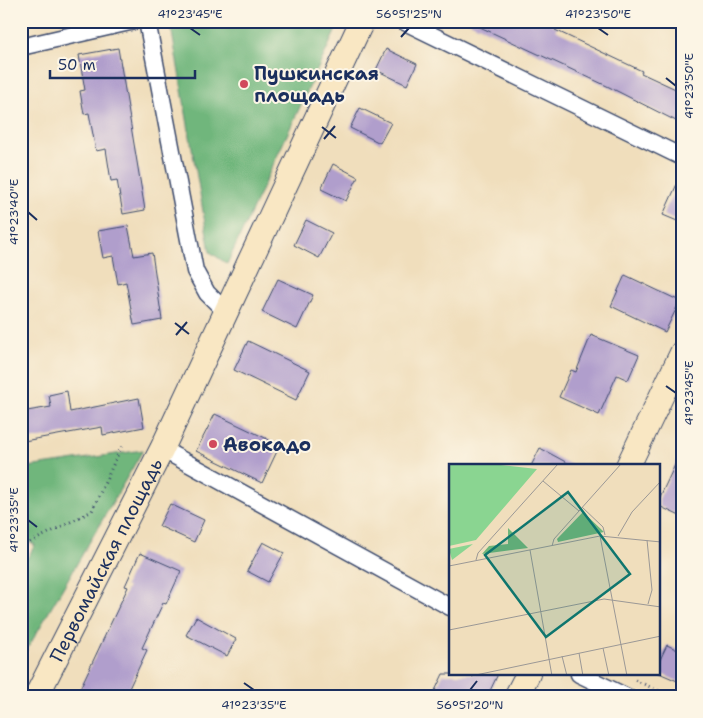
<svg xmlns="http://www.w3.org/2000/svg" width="703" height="718" viewBox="0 0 703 718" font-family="'Shantell Sans',sans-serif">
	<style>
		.forest { fill: #6fb67b; stroke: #45726c }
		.building { fill: #b09ecc }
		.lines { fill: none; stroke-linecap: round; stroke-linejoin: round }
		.minor-casing { stroke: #3b496c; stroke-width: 19 }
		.secondary-casing { stroke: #3b496c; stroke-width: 26 }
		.path { stroke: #3b496c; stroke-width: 3; stroke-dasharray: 1 4; stroke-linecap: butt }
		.minor { stroke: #fff; stroke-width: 16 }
		.secondary { stroke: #f9e7c3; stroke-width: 24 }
		.ticks { fill: none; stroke: #1b2f5e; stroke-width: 2 }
		.poi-dot { fill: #d1495b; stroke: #fcf5e5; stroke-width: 2 }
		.labels { text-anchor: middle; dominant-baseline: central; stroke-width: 4; stroke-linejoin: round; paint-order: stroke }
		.poi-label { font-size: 19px; font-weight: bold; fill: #1b2f5e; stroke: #fcf5e5; text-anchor: start }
		.street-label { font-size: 19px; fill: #1b2f5e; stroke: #fcf5e5 }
		.inset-road { fill: none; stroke: #9b9896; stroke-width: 1 }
		.view { fill: #0f766e; fill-opacity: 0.15; stroke: #0f766e; stroke-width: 2.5 }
		.inset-edge { fill: none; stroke: #1b2f5e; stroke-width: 2.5 }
		.neatline { fill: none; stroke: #1b2f5e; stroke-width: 2 }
		.ticks-label { font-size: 12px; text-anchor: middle; fill: #1b2f5e }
	</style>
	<rect width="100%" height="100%" fill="#fcf5e5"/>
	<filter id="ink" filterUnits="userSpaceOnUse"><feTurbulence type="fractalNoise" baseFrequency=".02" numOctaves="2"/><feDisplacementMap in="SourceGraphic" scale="10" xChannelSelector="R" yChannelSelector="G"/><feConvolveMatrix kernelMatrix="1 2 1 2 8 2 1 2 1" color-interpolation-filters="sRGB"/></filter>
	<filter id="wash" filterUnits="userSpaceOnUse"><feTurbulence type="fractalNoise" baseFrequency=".0096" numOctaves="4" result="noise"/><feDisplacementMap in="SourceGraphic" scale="20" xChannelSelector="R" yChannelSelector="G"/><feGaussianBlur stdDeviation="1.12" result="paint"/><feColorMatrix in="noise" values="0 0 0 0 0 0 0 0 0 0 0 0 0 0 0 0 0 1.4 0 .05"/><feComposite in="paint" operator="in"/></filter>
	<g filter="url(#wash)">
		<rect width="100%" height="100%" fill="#f0debc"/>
		<path class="forest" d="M170,21H340L227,264L210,252Z
			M143,450L21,660V569L35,545L21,538V468Z"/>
		<g id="blocks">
			<path class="building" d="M467,21H545L557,27L555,30L642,71L641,73L682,92V124L607,86Z
				M118,48L145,210L123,214L117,180L111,181L106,149L96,151L89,113L84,114L80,91L85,90L79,55Z
				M386,49L417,64L407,85L376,70Z
				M360,108L391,123L380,143L350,128Z
				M333,164L358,177L346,201L321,189Z
				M682,173V223L663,215Z
				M306,220L332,233L319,258L294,245Z
				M128,226L134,256L152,253L162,320L134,325L126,282L118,284L113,256L103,258L98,231Z
				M625,275L680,301L665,332L611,306Z
				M278,279L313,295L297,329L262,312Z
				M591,335L639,355L628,380L617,375L599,415L559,397L571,370L576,372Z
				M248,341L310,371L296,400L234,370Z
				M67,391L70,412L139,398L144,427L103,435L102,427L24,441L21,412L51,407L49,395Z
				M215,414L280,445L262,483L196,451Z
				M540,448L573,466H531Z
				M682,450V517L659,506V499Z
				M170,504L204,520L194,542L159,526Z
				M263,542L284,553L268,582L247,571Z
				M140,553L181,571L166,604L163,603L142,648L147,650L125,697H76L128,587L125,586Z
				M196,617L236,639L227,656L186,635Z
				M667,645L682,652V683L659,673V662Z
				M443,674H498L487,697H432Z"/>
		</g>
	</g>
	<g filter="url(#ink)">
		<use href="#blocks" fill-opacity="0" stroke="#3b496c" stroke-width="1"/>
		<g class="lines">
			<g class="minor-casing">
				<path id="minor" d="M147,21L195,271L207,293L227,313
					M403,21L682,157
					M21,47L134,21
					M162,449L450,607
					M579,674L627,697"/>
			</g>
			<g class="secondary-casing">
				<g id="secondary">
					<path d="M628,466L682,353"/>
					<path id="s1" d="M36,697L162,449L362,21"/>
					<path d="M516,697L528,674"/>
				</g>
			</g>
			<path class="path" d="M21,547L92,511L123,443
				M635,680L672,697"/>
			<use href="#minor" class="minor"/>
			<use href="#secondary" class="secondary"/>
		</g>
	</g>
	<path class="ticks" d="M190,28L200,35M598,28L608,35M401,37L409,28M666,78L676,86M322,127L336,138M324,139L335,126M28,212L37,220M175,323L189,334M176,335L187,322M666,386L676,393M28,520L37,527M244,683L254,690M470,690L477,681"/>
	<g class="poi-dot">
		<circle cx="244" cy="84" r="5"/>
		<circle cx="213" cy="444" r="5"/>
	</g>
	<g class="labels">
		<g class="poi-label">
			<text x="254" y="73">Пушкинская<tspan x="254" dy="22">площадь</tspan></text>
			<text x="223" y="444">Авокадо</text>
		</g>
		<g class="street-label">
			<text stroke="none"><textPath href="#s1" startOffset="154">Первомайская площадь</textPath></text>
		</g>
	</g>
	<g transform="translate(449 464)">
		<rect width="211" height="211" fill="#f0debc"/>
		<path d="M0,0H43L88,5L27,76L0,82ZM24,80L3,96L0,85Z" fill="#8ad591"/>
		<path d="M134,48L155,68L109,78L108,75ZM59,64L79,84L33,90L40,82L59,80Z" fill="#6fb67b"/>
		<path class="inset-road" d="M94,17L130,47M133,43L154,63L156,71M151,72L178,212M169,72L183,48L212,17M198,76L203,126L199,140M103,82L105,75L172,0M81,86L103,212M27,96L29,89L109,0M0,102L151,72L212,78M0,166L155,135L212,143M154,184L160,212M130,189L134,212M113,192L118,212M22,212L212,172"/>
		<path class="view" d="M119,28L181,110L97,173L36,91Z"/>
		<rect width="211" height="211" class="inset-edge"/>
	</g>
	<rect width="703" height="718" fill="none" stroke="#fcf5e5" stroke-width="55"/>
	<path d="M50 70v8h145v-8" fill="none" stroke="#1b2f5e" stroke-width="2.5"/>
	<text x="58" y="70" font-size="15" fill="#1b2f5e" stroke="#fcf5e5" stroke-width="4" paint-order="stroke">50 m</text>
	<rect x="28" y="28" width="648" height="662" class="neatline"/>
	<g class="ticks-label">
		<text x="190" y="18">41°23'45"E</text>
		<text x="409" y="18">56°51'25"N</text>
		<text x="598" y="18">41°23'50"E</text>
		<text transform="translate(689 86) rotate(-90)" y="4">41°23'50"E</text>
		<text transform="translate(14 212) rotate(-90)" y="4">41°23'40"E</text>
		<text transform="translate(689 393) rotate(-90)" y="4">41°23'45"E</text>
		<text transform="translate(14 520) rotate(-90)" y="4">41°23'35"E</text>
		<text x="254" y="709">41°23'35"E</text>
		<text x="470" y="709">56°51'20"N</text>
	</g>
</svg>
